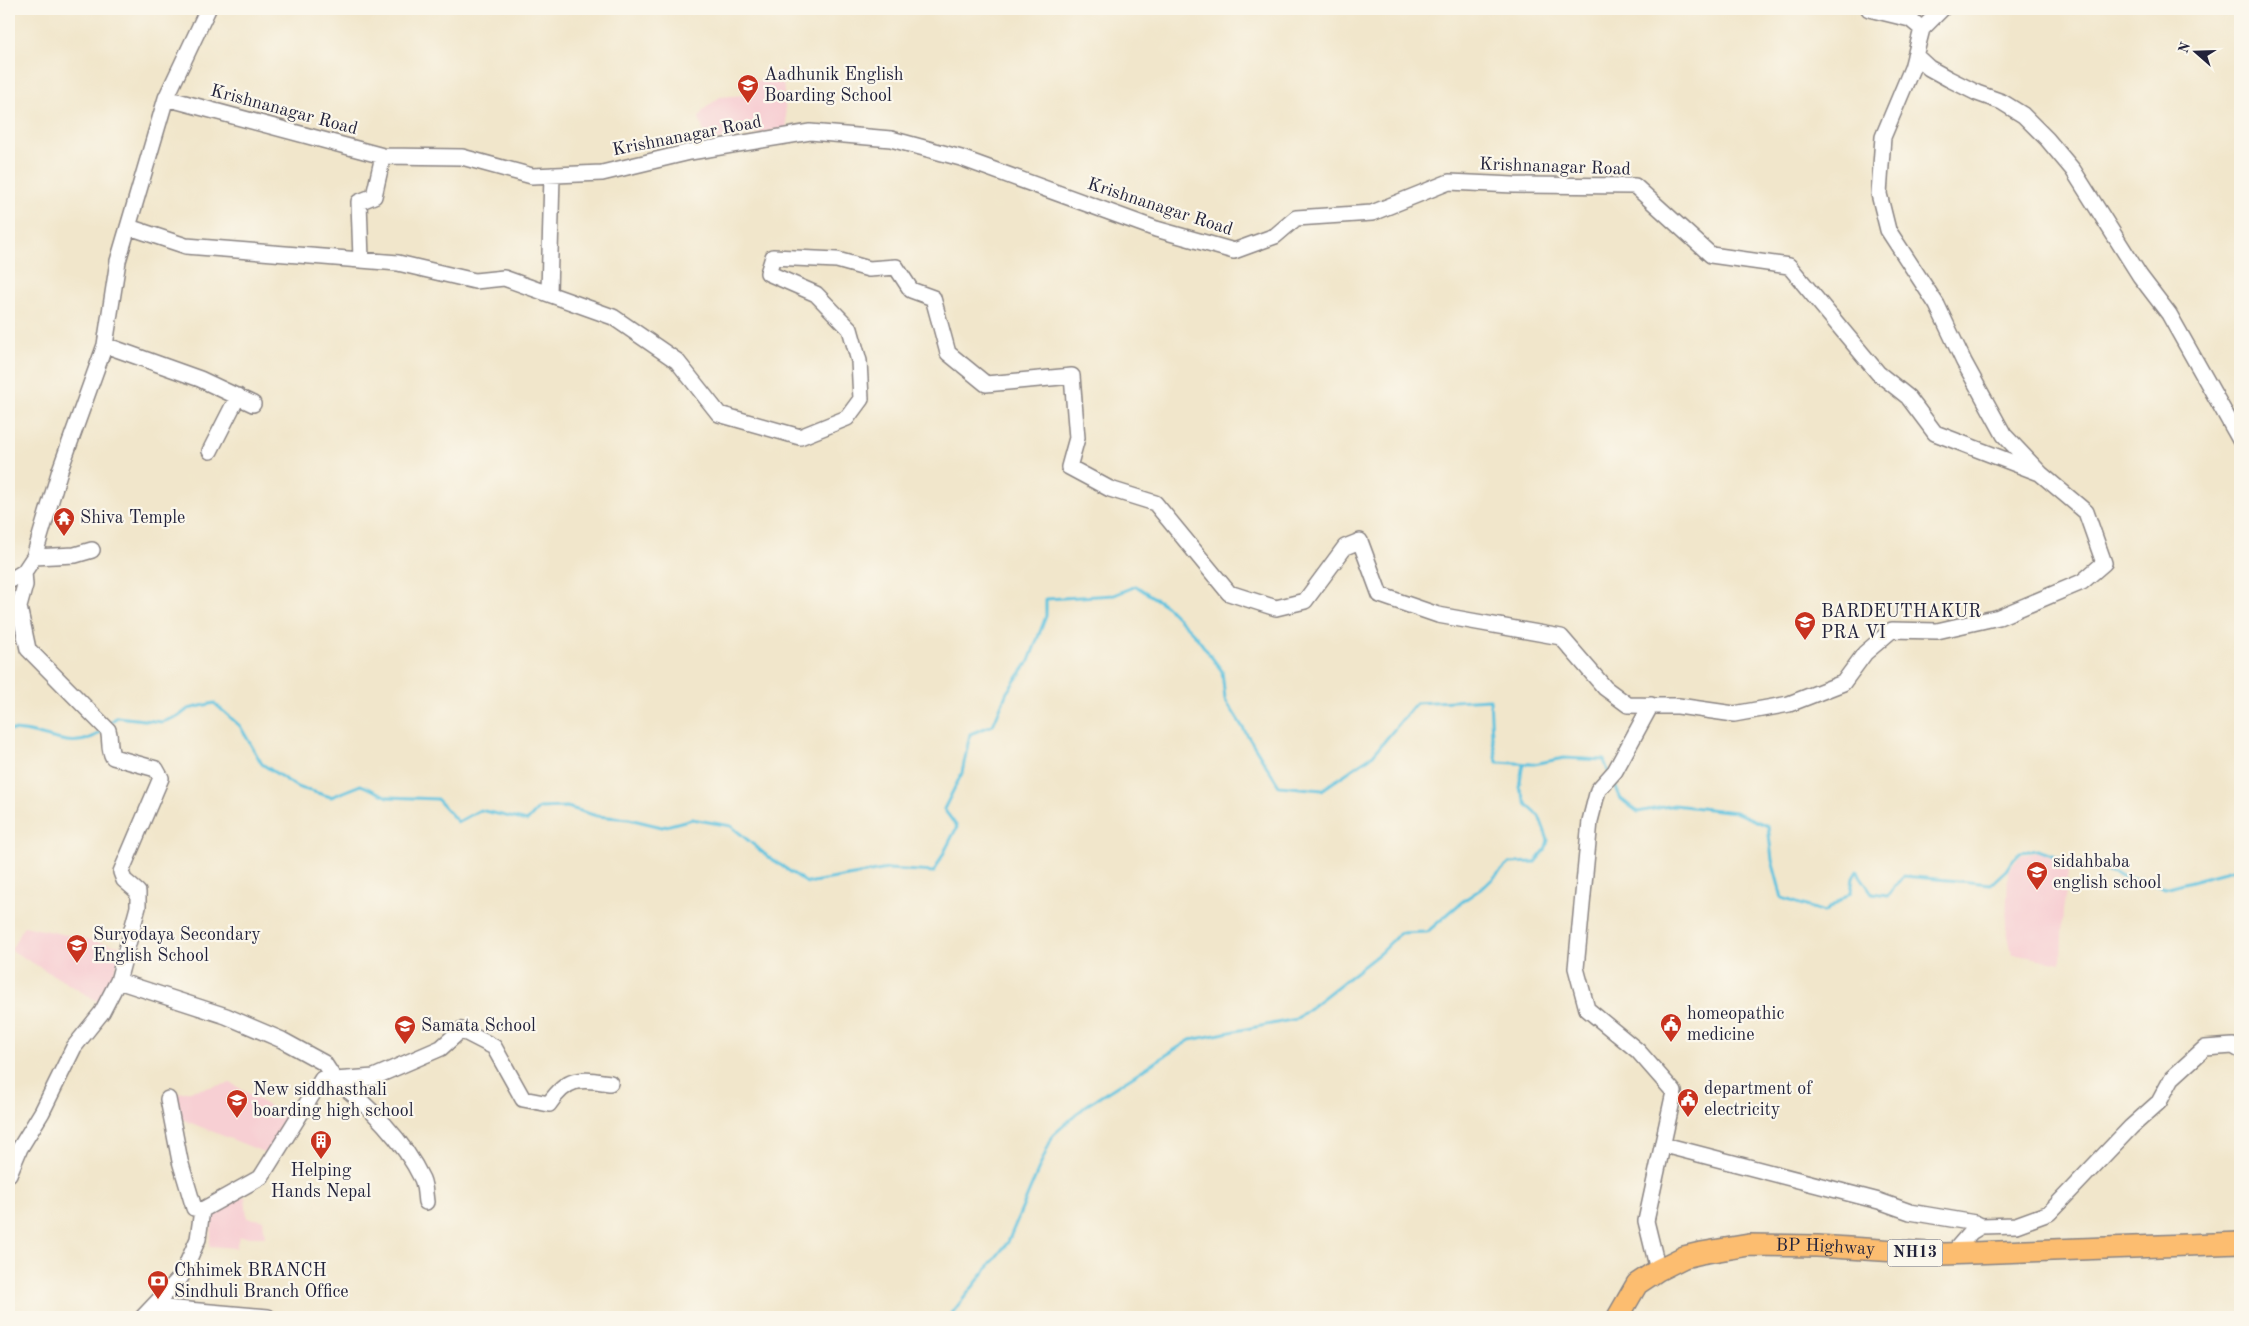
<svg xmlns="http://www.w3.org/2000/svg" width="2249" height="1326" viewBox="0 0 2249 1326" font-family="'Old Standard TT',serif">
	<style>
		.built { fill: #f7cfd3 }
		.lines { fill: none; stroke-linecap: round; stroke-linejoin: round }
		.stream { stroke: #61c3df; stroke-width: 3 }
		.minor-casing { stroke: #8a8483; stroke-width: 18 }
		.highway-casing { stroke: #8a8483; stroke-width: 24 }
		.minor { stroke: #fff; stroke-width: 15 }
		.highway { stroke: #fcbd6f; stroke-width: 21 }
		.labels { text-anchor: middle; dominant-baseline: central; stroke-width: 4.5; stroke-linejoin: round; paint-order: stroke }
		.shield { fill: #fbf7ec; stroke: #636270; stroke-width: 1 }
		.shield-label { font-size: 16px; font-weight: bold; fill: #22223b }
		.poi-label { font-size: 18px; fill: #22223b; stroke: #fbf7ec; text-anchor: start }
		.street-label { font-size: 18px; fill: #22223b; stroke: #fbf7ec }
	</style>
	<rect width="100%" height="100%" fill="#fbf7ec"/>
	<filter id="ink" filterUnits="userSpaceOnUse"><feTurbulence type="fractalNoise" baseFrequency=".02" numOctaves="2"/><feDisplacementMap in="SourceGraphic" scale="10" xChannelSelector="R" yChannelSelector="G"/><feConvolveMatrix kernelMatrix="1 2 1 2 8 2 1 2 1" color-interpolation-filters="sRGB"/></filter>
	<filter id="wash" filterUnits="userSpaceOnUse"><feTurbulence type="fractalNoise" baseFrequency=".0096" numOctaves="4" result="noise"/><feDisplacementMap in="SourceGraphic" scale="20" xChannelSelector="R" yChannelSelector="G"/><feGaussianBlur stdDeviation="1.12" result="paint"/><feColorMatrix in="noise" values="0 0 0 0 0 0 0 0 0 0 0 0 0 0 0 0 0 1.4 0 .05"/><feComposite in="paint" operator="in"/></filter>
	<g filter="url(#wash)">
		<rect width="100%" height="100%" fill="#f1e6cb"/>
		<path class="built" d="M782,69L787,128L707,142L699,118L703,110L720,97L744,95L746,83L776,77Z
			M2038,852L2070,865L2063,911L2061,963L2012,954L2006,926L2008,871L2021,855Z
			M24,926L124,947L102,1004L11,950Z
			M231,1083L292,1120L271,1155L181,1119L174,1094Z
			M245,1196L247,1218L263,1220L265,1237H239L236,1248L209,1246L214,1213Z"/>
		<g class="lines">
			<path class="stream" d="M109,724L117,717L162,722L179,716L188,709L214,703L240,726L262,764L297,787L331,797L361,785L388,797L437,799L458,822L480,810L527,821L539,808L567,807L597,816L629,819L662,827L692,819L731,826L767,856L807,883L888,869L934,872L957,827L944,809L962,773L970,734L993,725L1007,692L1029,661L1046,616V599L1114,595L1136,586L1165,605L1195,635L1222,671L1225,699L1279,786L1322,790L1373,755L1416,703L1490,699L1492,736L1497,762L1534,764L1564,758L1604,760L1608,771
				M9,730C44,728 72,757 103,730
				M1613,781L1621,799L1638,812L1674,805L1735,812L1768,826L1772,860L1782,898L1824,912L1851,892L1853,878L1857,871L1872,893L1888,895L1903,876L1991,884L2006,870L2019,852L2038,850L2071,862L2165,888L2240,868
				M949,1317L1008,1242L1053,1135L1087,1105L1190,1040L1296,1019L1380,953L1400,933L1427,932L1463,901L1485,886L1509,863L1535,862L1545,850L1548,840L1539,816L1527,805L1519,787L1523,764"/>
		</g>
	</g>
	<g filter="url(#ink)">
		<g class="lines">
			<g class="minor-casing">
				<path id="minor" d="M1869,9L1910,19L1922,29
					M1915,55L1929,68L1949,79L1977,93L2002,102L2023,115L2047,139L2073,170L2140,276L2169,314L2240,440
					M166,98L383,156L462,157L532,176L602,173L690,152L810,132L891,139L961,158L1156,229L1234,251L1275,236L1296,218L1372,213L1449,182L1514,185L1635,186L1711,255L1789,266L1878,373L1908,397L1935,433L2037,472
					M129,227L186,246L398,263L475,281L504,278L613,317L677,361L719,414L800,437L847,418L861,399L859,361L850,329L816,294L768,273L773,257L837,260L869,269L896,267L911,290L933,298L948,353L986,384L1072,376L1077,438L1069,467L1110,489L1155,503L1229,593L1276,608L1305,601L1345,547L1360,541L1380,595L1438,615L1561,637L1605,688L1628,705L1678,706L1734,714L1789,704L1843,683L1865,653L1892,630L1937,631L1999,617L2082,582L2104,563L2086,512L2041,474L2004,435L1964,362L1937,305L1888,230L1879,194L1883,137L1912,68L1922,29L1942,9
					M361,259L359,202L374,196L383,156
					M549,293L552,175
					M105,345L200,379L253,404
					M210,451L238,396
					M34,557L75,555L92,550
					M9,581L24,572L34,557L60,470L105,345L118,261L166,98L208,9
					M1651,705L1615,771L1598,790L1590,821L1576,968L1587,1009L1638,1051L1674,1092L1646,1221L1658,1270
					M118,981L226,1016L282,1040L324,1063L335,1080L374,1077L441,1048L461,1030L494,1047L523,1099L549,1104C567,1077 580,1078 610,1083
					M335,1080C369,1105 404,1141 422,1179C425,1186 425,1195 426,1202
					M168,1099L180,1161L194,1208L202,1210
					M1664,1145L1879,1201L1910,1212L1975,1223L1981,1226
					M9,1174L20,1148L42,1112L74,1047L102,1012L118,981L138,907V892L124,880L121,872L161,778L156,769L113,757C108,748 111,739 108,730L28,649L19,607L25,585L24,572
					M1955,1253L1958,1247L1971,1232L1981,1226L2016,1225L2049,1213L2131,1127L2159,1102L2172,1078L2205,1048L2233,1046L2240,1050
					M154,1307L268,1317
					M143,1317L181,1277L198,1239L202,1210L261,1177L322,1079L331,1074"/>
			</g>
			<g class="highway-casing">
				<g id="highway">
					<path id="s1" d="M1618,1317L1637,1284L1658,1270L1684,1257L1701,1253L1749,1245L1817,1246L1944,1254L2240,1243"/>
				</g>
			</g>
			<use href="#minor" class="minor"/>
			<use href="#highway" class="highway"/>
		</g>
	</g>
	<defs>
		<g id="school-pin" transform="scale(1.125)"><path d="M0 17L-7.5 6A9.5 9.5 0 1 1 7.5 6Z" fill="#c8321e" stroke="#fbf7ec"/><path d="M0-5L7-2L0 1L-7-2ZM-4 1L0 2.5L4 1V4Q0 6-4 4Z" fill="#fff"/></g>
		<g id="temple-pin" transform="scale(1.125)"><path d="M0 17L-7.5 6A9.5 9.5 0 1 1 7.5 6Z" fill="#c8321e" stroke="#fbf7ec"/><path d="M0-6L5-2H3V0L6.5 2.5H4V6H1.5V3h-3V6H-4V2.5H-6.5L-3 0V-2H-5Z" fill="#fff"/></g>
		<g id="civic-pin" transform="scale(1.125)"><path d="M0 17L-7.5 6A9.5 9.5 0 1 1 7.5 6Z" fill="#c8321e" stroke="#fbf7ec"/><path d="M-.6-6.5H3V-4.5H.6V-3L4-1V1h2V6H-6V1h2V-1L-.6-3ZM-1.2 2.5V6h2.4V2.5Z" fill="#fff"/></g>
		<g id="building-pin" transform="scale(1.125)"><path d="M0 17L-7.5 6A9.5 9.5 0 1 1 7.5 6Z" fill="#c8321e" stroke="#fbf7ec"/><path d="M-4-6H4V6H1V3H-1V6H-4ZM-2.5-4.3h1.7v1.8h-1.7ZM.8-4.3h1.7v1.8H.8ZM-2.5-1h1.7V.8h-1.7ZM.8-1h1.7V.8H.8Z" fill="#fff"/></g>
		<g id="bank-pin" transform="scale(1.125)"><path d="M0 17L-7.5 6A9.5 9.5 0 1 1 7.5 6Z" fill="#c8321e" stroke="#fbf7ec"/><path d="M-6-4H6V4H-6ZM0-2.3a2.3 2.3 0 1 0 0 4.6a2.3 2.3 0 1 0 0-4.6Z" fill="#fff"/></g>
	</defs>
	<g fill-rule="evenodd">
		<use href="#school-pin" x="748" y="85"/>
		<use href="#temple-pin" x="64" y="518"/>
		<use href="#school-pin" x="1805" y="622"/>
		<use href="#school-pin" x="2037" y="872"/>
		<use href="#school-pin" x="77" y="945"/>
		<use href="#civic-pin" x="1671" y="1024"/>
		<use href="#school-pin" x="405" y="1026"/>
		<use href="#civic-pin" x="1688" y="1099"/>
		<use href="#school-pin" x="237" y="1100"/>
		<use href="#building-pin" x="321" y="1141"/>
		<use href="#bank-pin" x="158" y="1281"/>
	</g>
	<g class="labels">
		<rect class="shield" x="1887.5" y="1239.5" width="55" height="27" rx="4"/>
		<g class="shield-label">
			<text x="1915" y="1253">NH13</text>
		</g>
		<g class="poi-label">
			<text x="764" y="75">Aadhunik English<tspan x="764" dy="21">Boarding School</tspan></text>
			<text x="80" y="518">Shiva Temple</text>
			<text x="1821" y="612">BARDEUTHAKUR<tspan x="1821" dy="21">PRA VI</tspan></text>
			<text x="2053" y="862">sidahbaba<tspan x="2053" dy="21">english school</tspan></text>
			<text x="93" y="935">Suryodaya Secondary<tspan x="93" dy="21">English School</tspan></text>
			<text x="1687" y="1014">homeopathic<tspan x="1687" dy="21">medicine</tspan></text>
			<text x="421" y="1026">Samata School</text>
			<text x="1704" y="1089">department of<tspan x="1704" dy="21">electricity</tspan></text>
			<text x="253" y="1090">New siddhasthali<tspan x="253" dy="21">boarding high school</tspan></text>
			<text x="321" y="1171" text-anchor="middle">Helping<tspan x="321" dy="21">Hands Nepal</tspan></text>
			<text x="174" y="1271">Chhimek BRANCH<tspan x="174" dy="21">Sindhuli Branch Office</tspan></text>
		</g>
		<g class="street-label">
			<text transform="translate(284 110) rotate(15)">Krishnanagar Road</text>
			<text transform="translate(687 136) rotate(-11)">Krishnanagar Road</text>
			<text transform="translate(1555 167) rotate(2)">Krishnanagar Road</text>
			<text transform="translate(1160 207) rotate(18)">Krishnanagar Road</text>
			<text stroke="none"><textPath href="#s1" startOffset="235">BP Highway</textPath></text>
		</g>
	</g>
	<rect width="2249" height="1326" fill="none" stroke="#fbf7ec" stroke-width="30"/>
	<g transform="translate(2196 52) rotate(290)" stroke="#fbf7ec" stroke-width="4" paint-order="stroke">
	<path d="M0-4L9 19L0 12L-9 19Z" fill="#22223b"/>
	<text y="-8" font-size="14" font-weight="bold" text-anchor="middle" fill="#22223b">N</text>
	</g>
</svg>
